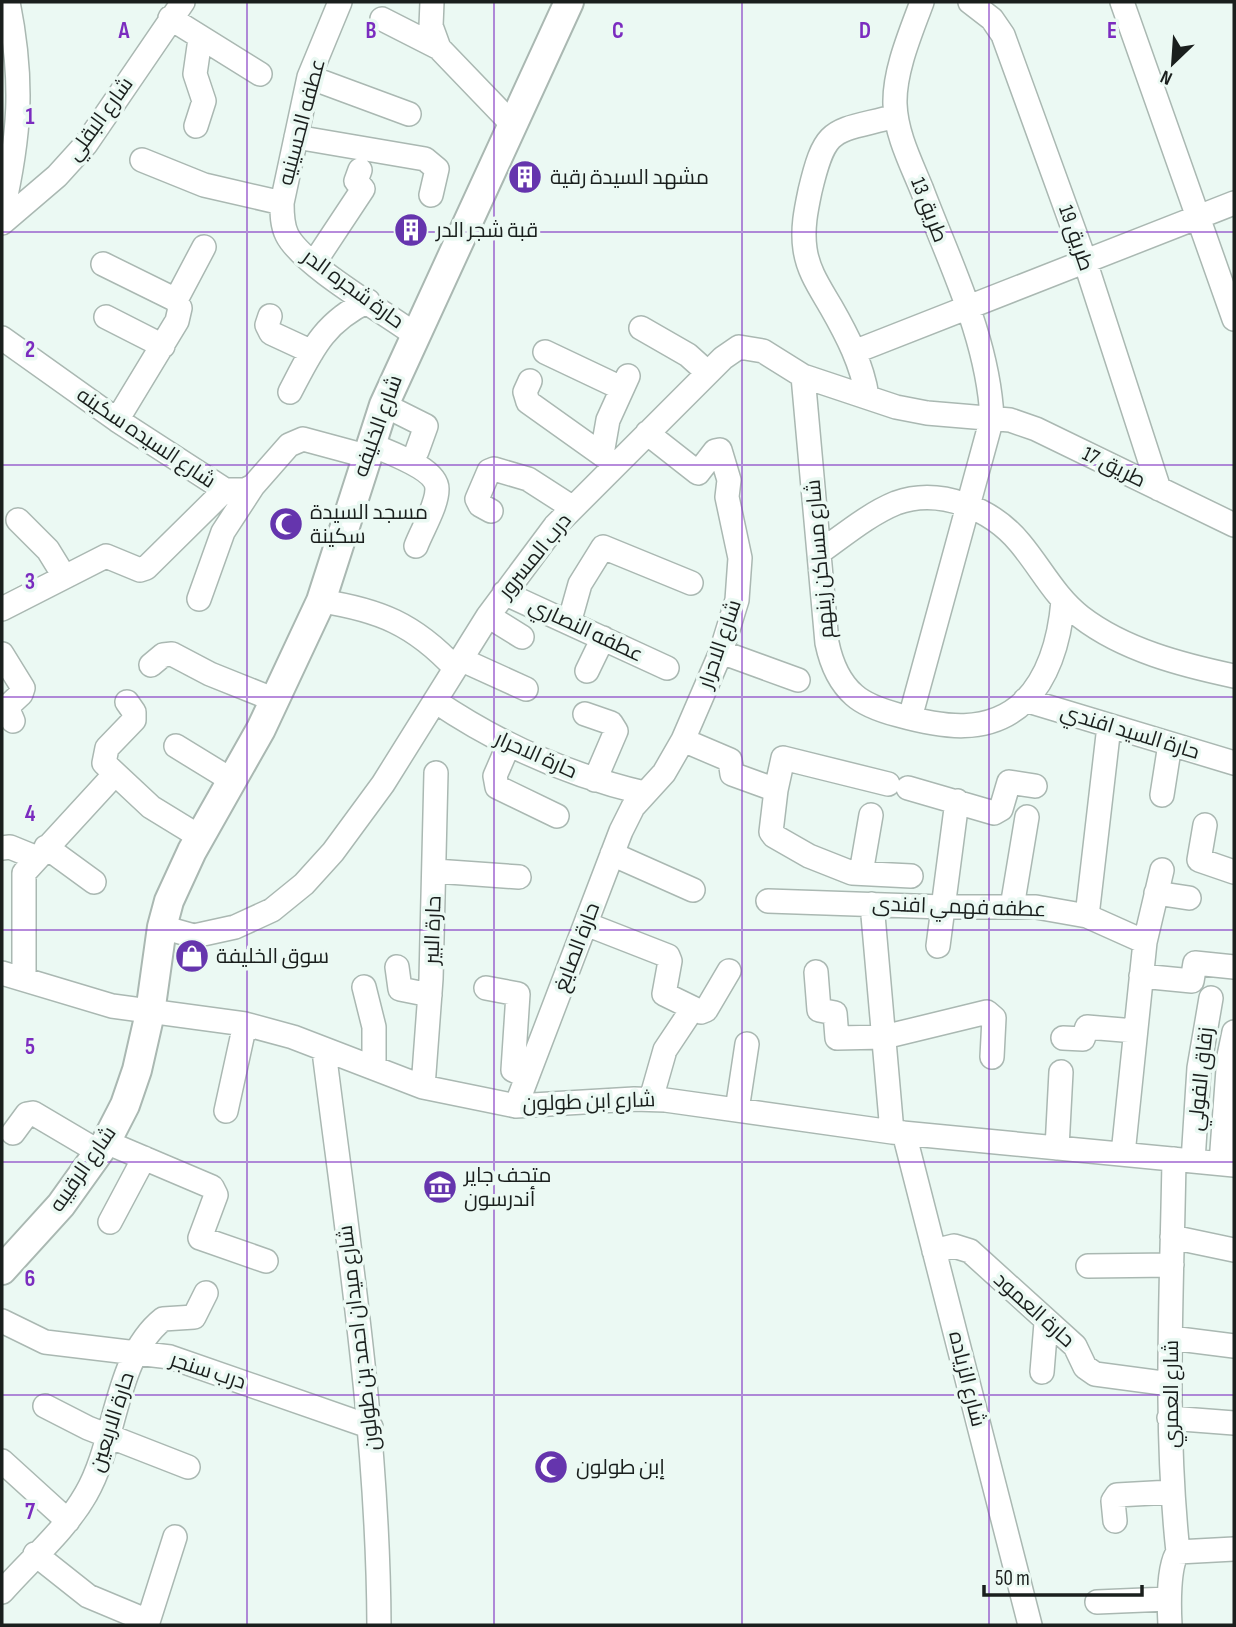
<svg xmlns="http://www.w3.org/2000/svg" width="1236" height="1627" viewBox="0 0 1236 1627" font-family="'Sofia Sans Condensed',Cairo,sans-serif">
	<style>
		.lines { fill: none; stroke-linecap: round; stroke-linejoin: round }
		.minor-casing { stroke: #aab8b2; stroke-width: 26 }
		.tertiary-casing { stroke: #aab8b2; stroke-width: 32 }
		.minor { stroke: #fff; stroke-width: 23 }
		.tertiary { stroke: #fff; stroke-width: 28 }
		.grid { fill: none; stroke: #7b2cbf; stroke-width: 2; stroke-opacity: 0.55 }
		.labels { text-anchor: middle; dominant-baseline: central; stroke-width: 7; stroke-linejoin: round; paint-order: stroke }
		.street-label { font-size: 21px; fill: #1a1f1d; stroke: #ebf9f3 }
		.poi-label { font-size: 21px; fill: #1a1f1d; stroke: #ebf9f3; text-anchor: start }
		.grid-label { font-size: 23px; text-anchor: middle; font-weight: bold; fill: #7b2cbf; stroke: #ebf9f3; stroke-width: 7; stroke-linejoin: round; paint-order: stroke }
	</style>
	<rect width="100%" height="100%" fill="#ebf9f3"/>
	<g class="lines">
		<g class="minor-casing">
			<path id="minor" d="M340,2L309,77L282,203C282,214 282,225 287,235C302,265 384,312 414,334
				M432,2L431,26L439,48L513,125
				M970,2L992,19L1003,35L1085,261L1159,489
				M1122,2L1234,319
				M170,18L260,74
				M382,19L439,48
				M309,77L409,114
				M196,126L204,101L195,74L200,39
				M296,137L425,159L437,169L431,195
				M142,160L204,185L282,203
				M2,214C20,135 24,82 8,2
				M2,223L57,176L86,144L183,2
				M314,263L363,189L356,181L360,170
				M103,264L176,300L180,308L177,321L117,420
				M176,300L204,247
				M270,316L267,325L271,333L312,352
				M106,317L163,346
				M641,328L688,355L708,373
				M2,338L117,420L225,490H245L253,486L289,445L303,439L366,456
				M545,352L621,388
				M854,352L1234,203
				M803,376L827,643C831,662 838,681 854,695C865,705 883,711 898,715C941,727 989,736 1025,701C1050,675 1060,636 1063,601
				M530,381L525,392L528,402L615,464
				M290,392C312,350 323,323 368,301
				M867,396C862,364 847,335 831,307C820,288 808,271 805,249C802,229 806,210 810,191C826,123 833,133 896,116
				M384,405L426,426L417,451
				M370,444C387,452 437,468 437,489C437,506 422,530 416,546
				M602,454L608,420L628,376
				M491,511L480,505L477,499L489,471L494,469L528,479L573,508
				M18,520L48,550L64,576
				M820,552C844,535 869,514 896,503C940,487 992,509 1020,543C1041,568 1055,597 1081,617C1124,650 1182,665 1234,676
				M504,593L667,668
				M199,599L223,532L253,486
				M321,601C379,610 414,624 455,668
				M2,609L106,556L140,570L146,568L225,490
				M488,616L522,637
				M569,623L580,584L603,547L691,583
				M721,652L798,680
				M2,654L23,688L21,694L7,707L13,721
				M460,659L526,689
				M151,665L163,655L172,654L210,674L275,700
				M587,671L603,638
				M1025,700L1234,763
				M435,701C500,745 568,775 644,793
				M127,702L134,712V720L107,748L104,763L151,807L200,837
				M585,714L611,723L616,731L595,780
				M910,718L992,418C988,338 950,264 922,190C911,163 896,134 895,104C894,71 911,32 922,2
				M683,740L730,760L732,774L776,790L771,832L774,836L809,856L852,873L911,876
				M176,746L233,781
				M508,746L495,776L497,787L557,816
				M908,788L994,813L1001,809L1009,782L1035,786
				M776,790L783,758L888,784
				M1162,795L1170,744
				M1205,825L1199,860L1234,872
				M46,847L94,882
				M2,848L10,847L37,858
				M612,854L693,890
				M435,871L519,877
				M861,873L871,815
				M1156,893L1189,898
				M768,901L943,907H1036L1087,916L1145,942
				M872,904L892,1132
				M1012,907L1027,817
				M1087,916L1109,726
				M586,924L668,956L670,961L664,994L701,1012L706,1010L729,971
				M162,927L194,936L235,927L272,910L304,884L333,852L383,784L488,616L555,526L723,358L739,347L763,351L803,376L896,407L927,413L1010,420L1036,429L1234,525
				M938,946L957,801
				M397,967L400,989L430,995
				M816,972L819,1010L835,1013L837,1038L884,1037L987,1012L994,1018L992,1057
				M2,973L112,1006L245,1024L293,1037L423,1087L516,1106L634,1099L665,1100L892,1132L1234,1165
				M1141,976L1192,981L1195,963L1234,967
				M24,978V873L114,775
				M364,987L374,1027V1068
				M486,988L518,994L513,1070L527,1077
				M1063,1038L1083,1039L1087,1027L1135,1031
				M324,1051C348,1242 378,1432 379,1625
				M423,1087L431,979L436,773
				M651,1099L665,1050L693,1008
				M516,1106L621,831L633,807L664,773L683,740L721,652L737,600L740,558L727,497L729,480L720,450L715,451L698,473L647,433
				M737,1110L747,1044
				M226,1111L245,1024
				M13,1133L27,1114L33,1113L99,1152
				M904,1133L1030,1625
				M106,1142L212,1187L216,1195L200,1238L266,1261
				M1057,1148L1061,1072
				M1123,1154L1145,942L1162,870
				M1193,1161L1199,1068L1211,998
				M1221,1163L1229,1056L1234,1032
				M110,1222L144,1158
				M1172,1237L1234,1250
				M934,1251L954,1246L970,1251L1075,1346L1085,1367L1095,1374L1170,1384
				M1088,1266L1172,1265
				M2,1321L45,1342L170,1357L371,1427
				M1171,1338L1234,1346
				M1042,1372L1046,1323
				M45,1406L88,1428L188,1467
				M1169,1418L1234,1423
				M2,1461L68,1521
				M1115,1521L1113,1501L1117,1495L1171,1492
				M1178,1552L1234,1549
				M35,1554L88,1596L148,1621
				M2,1592C29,1561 65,1531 86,1494C117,1441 114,1358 163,1319L194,1317L206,1293
				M1097,1602L1168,1599
				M147,1625L175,1537
				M1170,1625C1169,1607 1168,1566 1178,1552C1164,1422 1172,1290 1174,1159"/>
		</g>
		<g class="tertiary-casing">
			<path id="tertiary" d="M2,1270L61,1205L106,1142L125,1105L137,1070L150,1013L162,927L169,901L192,851L261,729L321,601L384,405L569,2"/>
		</g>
		<use href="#minor" class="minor"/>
		<use href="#tertiary" class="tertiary"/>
	</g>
	<path class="grid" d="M247,2V1625M494,2V1625M742,2V1625M989,2V1625M2,232H1234M2,465H1234M2,697H1234M2,930H1234M2,1162H1234M2,1395H1234"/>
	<defs>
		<g id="building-disc" transform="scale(1.75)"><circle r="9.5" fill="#6535ad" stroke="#ebf9f3"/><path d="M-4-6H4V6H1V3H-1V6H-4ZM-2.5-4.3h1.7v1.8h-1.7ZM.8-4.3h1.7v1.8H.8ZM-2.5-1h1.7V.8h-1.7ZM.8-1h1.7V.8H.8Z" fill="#fff"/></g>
		<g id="mosque-disc" transform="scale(1.75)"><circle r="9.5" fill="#6535ad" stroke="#ebf9f3"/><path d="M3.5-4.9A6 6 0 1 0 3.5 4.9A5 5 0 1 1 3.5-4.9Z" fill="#fff"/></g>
		<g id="shop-disc" transform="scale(1.75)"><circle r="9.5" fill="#6535ad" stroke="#ebf9f3"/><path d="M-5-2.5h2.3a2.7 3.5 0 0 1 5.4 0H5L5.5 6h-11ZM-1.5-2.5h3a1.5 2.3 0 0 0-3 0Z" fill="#fff"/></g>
		<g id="museum-disc" transform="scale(1.75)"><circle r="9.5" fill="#6535ad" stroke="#ebf9f3"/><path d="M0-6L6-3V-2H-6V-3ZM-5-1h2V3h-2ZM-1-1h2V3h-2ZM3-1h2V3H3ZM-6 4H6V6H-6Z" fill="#fff"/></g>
	</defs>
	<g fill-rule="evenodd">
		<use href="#building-disc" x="525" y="177"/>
		<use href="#building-disc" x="411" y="230"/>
		<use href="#mosque-disc" x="286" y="524"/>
		<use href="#shop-disc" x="192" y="956"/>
		<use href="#museum-disc" x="440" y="1187"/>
		<use href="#mosque-disc" x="551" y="1467"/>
	</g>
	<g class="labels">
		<g class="street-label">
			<text transform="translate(100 119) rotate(-54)">شارع البقلي</text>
			<text transform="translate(302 122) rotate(-75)">عطفه الحسينيه</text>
			<text transform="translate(929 210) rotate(69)">طريق 13</text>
			<text transform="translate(1076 238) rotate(71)">طريق 19</text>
			<text transform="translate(353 289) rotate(36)">حارة شجره الدر</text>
			<text transform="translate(378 426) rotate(-70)">شارع الخليفه</text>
			<text transform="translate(146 438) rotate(34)">شارع السيده سكينه</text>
			<text transform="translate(1114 467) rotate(26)">طريق 17</text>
			<text transform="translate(535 556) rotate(-51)">درب المسرور</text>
			<text transform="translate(820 559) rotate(-95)">شارع مساكن زينهم</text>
			<text transform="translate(586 630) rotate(25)">عطفه النصاري</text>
			<text transform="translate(720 644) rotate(-71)">شارع الاحرار</text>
			<text transform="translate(1130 732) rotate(17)">حارة السيد افندي</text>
			<text transform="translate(536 755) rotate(24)">حارة الاحرار</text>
			<text transform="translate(959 907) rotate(2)">عطفه فهمي افندى</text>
			<text transform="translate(433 930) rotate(-88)">حارة البير</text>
			<text transform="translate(577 947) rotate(-69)">حارة الصايغ</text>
			<text transform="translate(1201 1079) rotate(-84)">زقاق الفولي</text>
			<text transform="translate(589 1102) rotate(-2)">شارع ابن طولون</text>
			<text transform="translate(83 1169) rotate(-55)">شارع الرقيبه</text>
			<text transform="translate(1034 1310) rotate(42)">حارة العمود</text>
			<text transform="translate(359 1338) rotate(-97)">شارع ميدان احمد بن طولون</text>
			<text transform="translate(208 1371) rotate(18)">درب سنجر</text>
			<text transform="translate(967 1379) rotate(76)">شارع الزياده</text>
			<text transform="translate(1171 1394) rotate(-90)">شارع العمري</text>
			<text transform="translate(112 1422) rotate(-72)">حارة الاربعين</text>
		</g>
		<g class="poi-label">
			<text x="550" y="177">مشهد السيدة رقية</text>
			<text x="436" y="230">قبة شجر الدر</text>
			<text x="310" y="512">مسجد السيدة<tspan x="310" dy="24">سكينة</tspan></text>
			<text x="216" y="956">سوق الخليفة</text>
			<text x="464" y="1175">متحف جاير<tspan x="464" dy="24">أندرسون</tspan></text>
			<text x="576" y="1467">إبن طولون</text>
		</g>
	</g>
	<g class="grid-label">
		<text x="124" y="38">A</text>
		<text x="371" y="38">B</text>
		<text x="618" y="38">C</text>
		<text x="865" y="38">D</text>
		<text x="1112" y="38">E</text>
		<text x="30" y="124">1</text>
		<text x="30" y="357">2</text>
		<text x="30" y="589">3</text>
		<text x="30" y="821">4</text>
		<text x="30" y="1054">5</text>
		<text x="30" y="1286">6</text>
		<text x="30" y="1519">7</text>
	</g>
	<rect width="1236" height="1627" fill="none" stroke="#1a1f1d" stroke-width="7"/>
	<g transform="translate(1173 63) rotate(205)" stroke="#ebf9f3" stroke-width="5" paint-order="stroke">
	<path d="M0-5L12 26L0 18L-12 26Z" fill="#1a1f1d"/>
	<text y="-10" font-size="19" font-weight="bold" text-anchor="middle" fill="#1a1f1d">N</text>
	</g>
	<path d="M984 1585v10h158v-10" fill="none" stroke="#1a1f1d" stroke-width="3.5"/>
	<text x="995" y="1585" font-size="21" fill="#1a1f1d" stroke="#ebf9f3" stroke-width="5" paint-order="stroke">50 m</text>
</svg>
